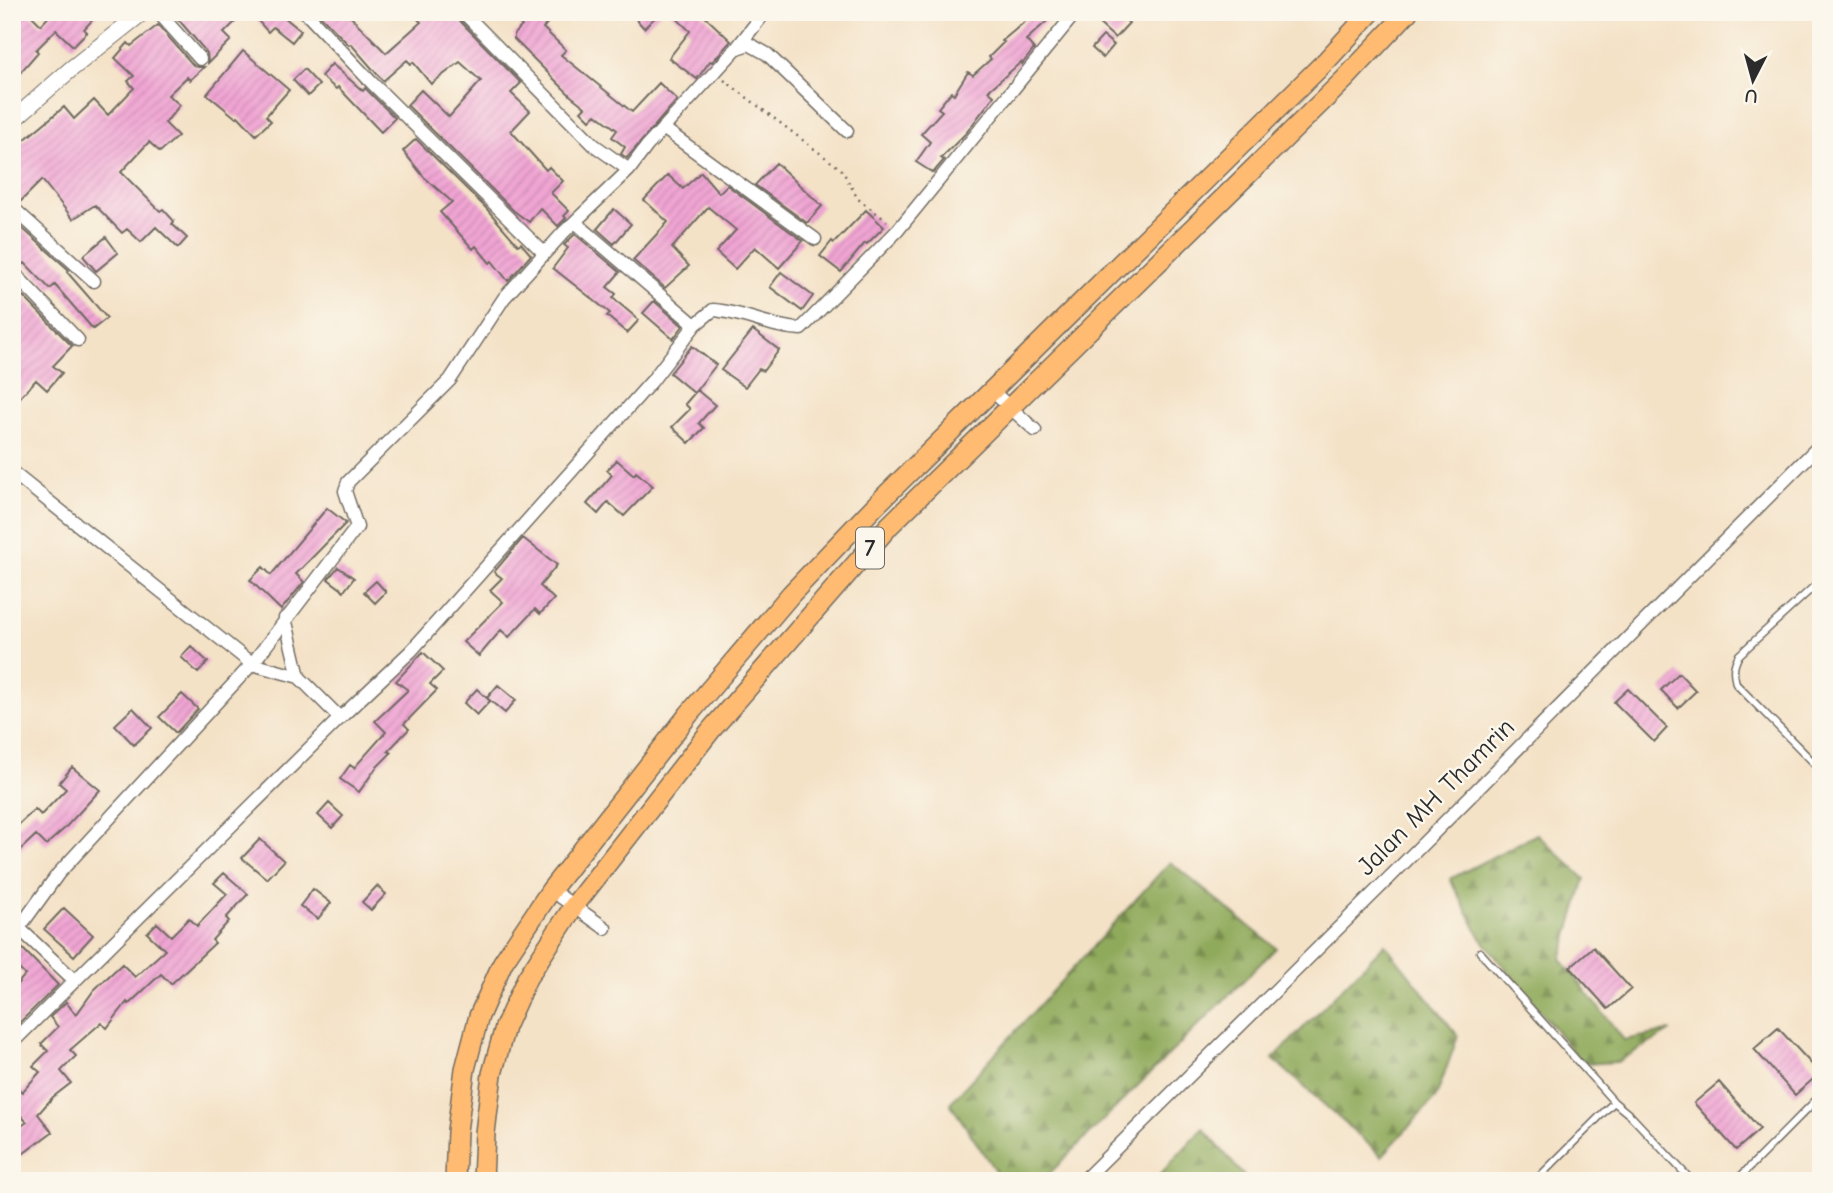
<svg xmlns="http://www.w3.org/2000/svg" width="1833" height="1193" viewBox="0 0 1833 1193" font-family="'Comic Neue',sans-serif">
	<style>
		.forest { fill: url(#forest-firs); stroke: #5e6a44; stroke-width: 2 }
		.building { fill: url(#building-hatch) }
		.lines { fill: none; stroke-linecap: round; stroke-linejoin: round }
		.service-casing { stroke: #716b62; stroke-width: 9 }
		.minor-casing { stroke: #716b62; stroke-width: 15 }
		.tertiary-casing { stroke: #716b62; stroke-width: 18 }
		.trunk-casing { stroke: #716b62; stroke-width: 22 }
		.path { stroke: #716b62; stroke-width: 2.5; stroke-dasharray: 2 5; stroke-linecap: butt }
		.service { stroke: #fff; stroke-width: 6 }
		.minor { stroke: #fff; stroke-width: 12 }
		.tertiary { stroke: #fff; stroke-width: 16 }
		.trunk { stroke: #ffbb71; stroke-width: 19 }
		.labels { text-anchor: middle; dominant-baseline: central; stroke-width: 5; stroke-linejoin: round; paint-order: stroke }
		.shield { fill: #fbf7ec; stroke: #696865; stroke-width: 2 }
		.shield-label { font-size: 24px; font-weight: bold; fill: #2b2b2b }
		.street-label { font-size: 26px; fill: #2b2b2b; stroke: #fbf7ec }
	</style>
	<defs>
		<pattern id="forest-firs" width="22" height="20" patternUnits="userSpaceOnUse" patternTransform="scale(1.75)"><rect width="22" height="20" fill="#90aa5c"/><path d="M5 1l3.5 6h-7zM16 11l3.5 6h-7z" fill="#768b4c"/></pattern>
		<pattern id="building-hatch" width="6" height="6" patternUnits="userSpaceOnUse" patternTransform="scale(1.75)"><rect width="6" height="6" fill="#f0a4d3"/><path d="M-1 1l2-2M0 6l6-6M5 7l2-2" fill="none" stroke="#ce8db5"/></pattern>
	</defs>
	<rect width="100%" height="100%" fill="#fbf7ec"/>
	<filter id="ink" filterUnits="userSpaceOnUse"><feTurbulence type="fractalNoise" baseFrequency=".0143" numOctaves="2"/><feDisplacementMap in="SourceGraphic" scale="14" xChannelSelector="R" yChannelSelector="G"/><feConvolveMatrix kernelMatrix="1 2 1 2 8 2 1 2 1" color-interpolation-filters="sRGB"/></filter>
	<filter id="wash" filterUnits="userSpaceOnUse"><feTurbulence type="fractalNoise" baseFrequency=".00686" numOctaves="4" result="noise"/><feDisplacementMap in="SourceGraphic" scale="28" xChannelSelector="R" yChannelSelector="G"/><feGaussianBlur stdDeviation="1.57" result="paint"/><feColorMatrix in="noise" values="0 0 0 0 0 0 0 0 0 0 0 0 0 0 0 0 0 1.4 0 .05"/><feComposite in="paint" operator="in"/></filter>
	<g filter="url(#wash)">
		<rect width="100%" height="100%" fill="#f4e2c7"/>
		<path class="forest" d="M1537,834L1585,879L1561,959L1624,1040L1671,1031L1617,1062L1583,1064L1481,938L1450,879Z
			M1170,862L1276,948L1042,1181H1002L950,1103Z
			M1385,944L1458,1036L1436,1097L1382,1156L1273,1059Z
			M1203,1128L1248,1181H1154Z"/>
		<g id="blocks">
			<path class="building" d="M20,12H28L41,25L53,12H100L84,29L87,32L73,46L56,30L36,50L38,52L12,82V20Z
				M172,12H245L224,33L231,40L208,63L207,53Z
				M250,12H278L301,31L292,42L273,27L268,32Z
				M317,12H346L386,53L421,22L410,12H454L457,18L521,83L511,93L530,111L511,131L546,170L549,167L563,181L551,193L569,211L564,216L566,218L558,226L540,208L529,222L514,211L407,105L421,90L449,117L481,81L460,62L431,84L413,62L411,64L407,60L383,81L351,44L349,45Z
				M506,12H525L531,17L535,12H557L543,28L566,50L561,55L632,112L659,83L677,100L627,158L621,154L625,147L612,137L617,130L596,114L590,120L581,111L585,107L571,96L514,39V34L522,26Z
				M642,12H661L644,28L635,18Z
				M670,12H700L731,41L712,62L710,61L697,79L669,58L690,31Z
				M1022,12H1057L1026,40L1034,49L1022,64L1021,62L988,91L994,96L966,133L941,158L944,160L933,173L916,162L930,142L921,134L942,111L938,108L951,92L954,94L968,72L973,75L991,59L989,57L1004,42L1002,41L1028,19Z
				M1086,12H1116L1129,23L1115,38Z
				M158,25L193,65L198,67H204L190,80L187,77L168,95L180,105L165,123L178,136L160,152L149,142L121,172L160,211L163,209L174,221L172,224L187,238L178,248L156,227L141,242L127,229L122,233L95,205L73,219L42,180L20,202L12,198V164L18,159L12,150L64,107L74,119L94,100L108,115L134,88L128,81L134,76L115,58L128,43L131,46Z
				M1103,36L1114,45L1103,58L1092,48Z
				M243,51L289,90L266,116L271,121L256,135L238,116L236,118L207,94Z
				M332,64L363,91L365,88L395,118L381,132L338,87L336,89L321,76Z
				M304,69L319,85L308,96L293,80Z
				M416,139L486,208L518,245L521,243L531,255L508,281L492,261L490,263L476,246L473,249L440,212L452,202L424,177L403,151Z
				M776,163L822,206L807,223L755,185Z
				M701,172L719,193L727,185L803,241L779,268L755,247L735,269L716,252L736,230L708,207L672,248L689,266L665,288L633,260L668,222L644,200L668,175L683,189Z
				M614,209L631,224L614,244L597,229Z
				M866,210L884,227L867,244L865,243L841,272L820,256L832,241L834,243Z
				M12,219L69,270L67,272L107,318L93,329L55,285L50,289L25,263L20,267L12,259Z
				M575,234L620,272L607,287L616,294L613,298L639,320L627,333L607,316L610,313L553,268L568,248L564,245Z
				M106,237L118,253L96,271L83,256Z
				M781,272L813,296L802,311L770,287Z
				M18,291L72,346L53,366L62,373L47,390L36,380L12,406V296Z
				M654,301L683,326L673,339L643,313Z
				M753,330L779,350L763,371L759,369L745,387L721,370Z
				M692,346L716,365L694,393L670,373Z
				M697,390L715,405L699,423L704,428L689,443L672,427L690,409L685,404Z
				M617,460L634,475L636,472L653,486L624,516L608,502L598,514L587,504L612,475L607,470Z
				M327,508L346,523L296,574L304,582L281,610L250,580L263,567L271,575Z
				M523,538L557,565L540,586L554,599L540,614L535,609L509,637L501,630L479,656L463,642L503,602L490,590L502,578L494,572Z
				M338,567L354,578L344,591L328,579Z
				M376,581L386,592L375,603L364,592Z
				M191,646L208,662L198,673L181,657Z
				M423,652L443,671L430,684L437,690L404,724L409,729L388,751L391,753L376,768L359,792L340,779L350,765L354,768L386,732L375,721L408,690L396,681Z
				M1679,673L1696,691L1678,708L1661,690Z
				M498,685L516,700L505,713L487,698Z
				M477,689L490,701L477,715L464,703Z
				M1628,689L1667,728L1654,742L1614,702Z
				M182,694L198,709L176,733L159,717Z
				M133,708L152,728L134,745L115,725Z
				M72,767L100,790L64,829L46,845L36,835L18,852L12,846V831L35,809L41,815L66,789L59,783Z
				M329,803L343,816L332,828L318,815Z
				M260,839L284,861L267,879L242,858Z
				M224,873L248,894L226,918L229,921L212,940L215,943L171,984L161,974L129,1004L127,1002L107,1028L101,1023L70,1050L76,1056L61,1071L71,1083L53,1097L38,1114L52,1132L12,1162V1133L27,1122L12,1107V1083L22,1092L40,1072L33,1066L48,1051L41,1044L58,1027L50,1017L66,1002L76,1015L94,990L122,964L135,977L165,950L147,933L157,923L171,936L189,918L197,926L227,894L214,883Z
				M377,886L386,894L371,910L362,902Z
				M313,889L331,903L318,919L300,906Z
				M64,908L93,935L74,956L44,929Z
				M20,946L58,985L12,1030V990L25,975L12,962V954Z
				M1593,947L1631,989L1608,1009L1570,967Z
				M1778,1028L1820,1073L1795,1095L1754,1049Z
				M1719,1082L1760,1129L1736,1150L1694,1103Z"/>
		</g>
	</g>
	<g filter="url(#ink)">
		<use href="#blocks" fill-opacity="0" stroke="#716b62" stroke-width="2"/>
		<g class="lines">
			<g class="service-casing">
				<path id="service" d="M1821,580L1739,655C1733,666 1733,672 1736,684L1821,770
					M1480,952L1614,1102L1631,1116L1692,1181
					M1535,1181L1614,1102
					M1736,1181L1821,1095"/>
			</g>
			<g class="minor-casing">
				<path id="minor" d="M158,12L200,59
					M305,12L372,83L544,253
					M463,12L594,145L629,170
					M737,48L749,44L767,54L847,131
					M663,128L815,239
					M12,207L94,281
					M575,222L695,325
					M12,271L78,340
					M991,390L1035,430
					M12,472L252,664L299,677
					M285,618L299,677L340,718
					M551,890L605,928
					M74,980L19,928L58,874L252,664L357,527L345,491L348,482L450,380L504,298L563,233L629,170L647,146L736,49L765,12
					M12,1043L340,718L411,651L651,382L695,325L713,310C744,312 770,328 801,329L898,230L1076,12
					M1083,1181L1387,880L1821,444"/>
			</g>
			<g class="tertiary-casing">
				<path id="tertiary" d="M12,121L71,69L143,12"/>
			</g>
			<g class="trunk-casing">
				<path id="trunk" d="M455,1181L457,1131L465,1069L479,1016L503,962L551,890L689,714L791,594L875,506L1327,60L1371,12
					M483,1181L485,1133L492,1074L505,1027L527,978L574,906L711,730L889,526L1344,80L1408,12"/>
			</g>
			<path class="path" d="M724,80L842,170L858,199L887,221"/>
			<use href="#service" class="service"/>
			<use href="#minor" class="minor"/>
			<use href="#tertiary" class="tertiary"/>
			<use href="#trunk" class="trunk"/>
		</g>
	</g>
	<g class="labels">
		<rect class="shield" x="856" y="527.5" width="28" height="41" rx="5"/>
		<g class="shield-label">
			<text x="870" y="548">7</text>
		</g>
		<g class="street-label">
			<text transform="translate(1436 797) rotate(-45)">Jalan MH Thamrin</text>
		</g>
	</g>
	<rect width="1833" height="1193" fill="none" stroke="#fbf7ec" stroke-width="42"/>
	<g transform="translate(1753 80) rotate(186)" stroke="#fbf7ec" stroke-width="5" paint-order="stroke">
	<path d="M0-5L12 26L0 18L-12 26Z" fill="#2b2b2b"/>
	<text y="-10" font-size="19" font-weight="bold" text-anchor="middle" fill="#2b2b2b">U</text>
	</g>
</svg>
